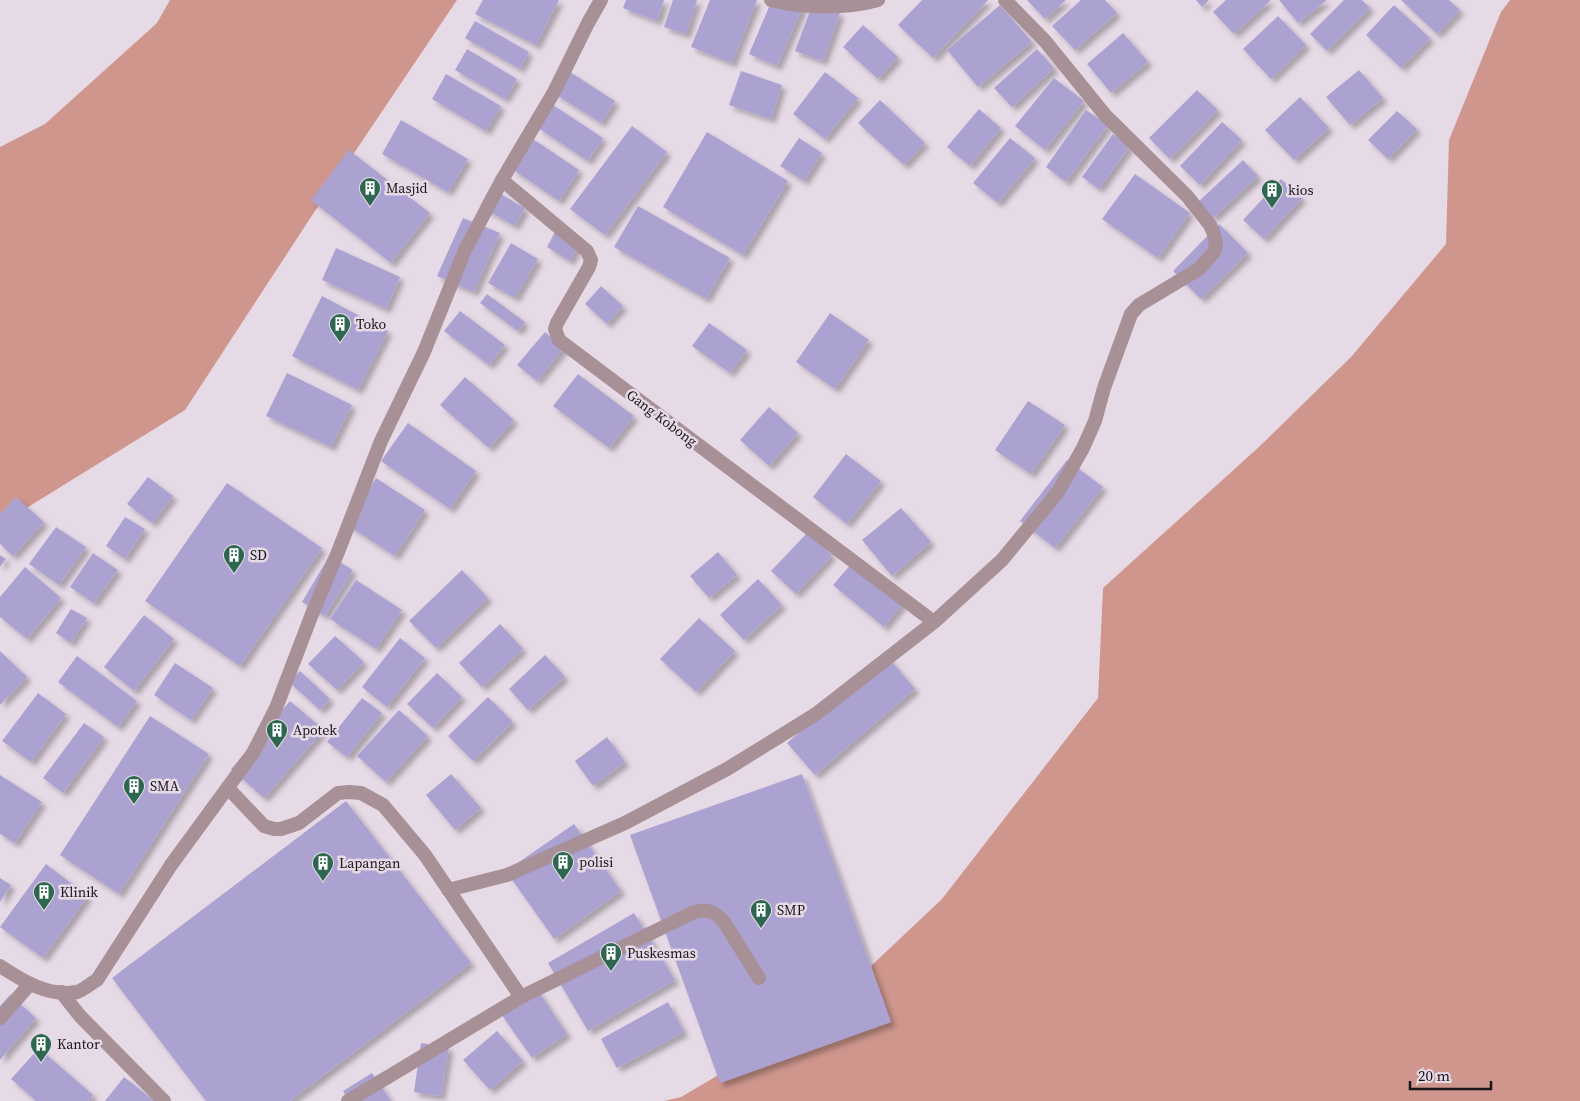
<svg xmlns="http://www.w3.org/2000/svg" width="1580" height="1101" viewBox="0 0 1580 1101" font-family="'Source Serif 4',serif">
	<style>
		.forest { fill: #ce968d }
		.building { fill: #aba2d2; filter: url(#shadow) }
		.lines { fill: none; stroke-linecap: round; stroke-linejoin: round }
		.minor { stroke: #a89097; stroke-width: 14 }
		.tertiary { stroke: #a89097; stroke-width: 14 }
		.labels { text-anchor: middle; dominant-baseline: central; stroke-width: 5; stroke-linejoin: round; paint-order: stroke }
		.poi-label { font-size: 14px; fill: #1b161b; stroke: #e6dae6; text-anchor: start }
		.street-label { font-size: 14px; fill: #1b161b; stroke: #e6dae6 }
	</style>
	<defs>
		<filter id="shadow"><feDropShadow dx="4.5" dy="4.5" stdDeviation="2.5" flood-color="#0004"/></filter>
	</defs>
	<rect width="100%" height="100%" fill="#e6dae6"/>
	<path class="forest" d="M170,0H457L309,220L185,410L20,512L0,525V147L45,124L157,23Z
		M1510,0H1580V1101H664L681,1097L817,1017L942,899L1098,698L1103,588L1260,446L1352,356L1446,244L1449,140L1501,12Z"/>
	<path class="building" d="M483,0H559L536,45L475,14Z
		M626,0H664L657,21L623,8Z
		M673,0H697L686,34L664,27Z
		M710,0H757L732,63L691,47Z
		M772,0L804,4L777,66L749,54Z
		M922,0H988L933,58L898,25Z
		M1027,0H1066L1045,19Z
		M1081,0H1105L1117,13L1075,50L1052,26Z
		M1196,0H1209L1202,7Z
		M1226,0H1271L1234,34L1213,12Z
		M1279,0H1327L1298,23Z
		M1344,0H1362L1370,8L1327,51L1310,34Z
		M1401,0H1449L1460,10L1437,34Z
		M813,3L840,13L823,61L795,51Z
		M1000,5L1032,42L978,87L947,50Z
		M1394,5L1430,38L1401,68L1366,35Z
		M1278,16L1306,45L1271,79L1243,49Z
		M475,21L529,52L520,69L465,38Z
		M863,25L898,57L878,79L843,47Z
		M1123,33L1148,62L1111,93L1087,64Z
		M467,49L517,79L505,99L455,70Z
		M1037,49L1054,68L1012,107L994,88Z
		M1359,70L1383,98L1350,125L1326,97Z
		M741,71L782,85L771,119L729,105Z
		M570,72L615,101L601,123L555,94Z
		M825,72L858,98L825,139L793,114Z
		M446,74L501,106L486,131L432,99Z
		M1054,78L1084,101L1045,150L1015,126Z
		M1197,90L1218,110L1170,159L1149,138Z
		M1300,97L1329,128L1294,160L1265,130Z
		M880,100L925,143L904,165L858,123Z
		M553,105L603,138L588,161L538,128Z
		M979,109L1001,128L970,166L947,147Z
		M1086,110L1108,125L1066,182L1046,167Z
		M1397,111L1417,129L1388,159L1368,140Z
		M401,120L468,159L448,192L382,154Z
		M1222,122L1242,140L1200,185L1180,166Z
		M632,126L667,152L605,235L570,209Z
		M707,132L788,181L743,255L663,207Z
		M1113,134L1130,146L1099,189L1082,177Z
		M799,138L822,153L804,181L780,166Z
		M1010,138L1035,158L998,203L973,183Z
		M533,139L579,170L559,201L512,169Z
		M349,150L430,213L391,263L311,200Z
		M1243,160L1258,176L1213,218L1198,202Z
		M1135,174L1190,213L1158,258L1102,219Z
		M1281,179L1302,198L1264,239L1243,220Z
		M490,188L525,208L515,226L480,206Z
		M638,206L730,258L706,299L614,247Z
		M463,218L500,233L474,292L437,276Z
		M1219,224L1248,253L1201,299L1173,271Z
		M555,232L578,246L570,261L547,247Z
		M511,243L538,259L515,298L488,283Z
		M336,248L400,277L386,309L322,280Z
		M601,286L623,306L607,324L585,304Z
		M487,294L525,322L518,331L480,303Z
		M322,296L388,331L358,390L292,356Z
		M460,311L505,345L489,365L444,331Z
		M830,313L869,340L835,389L796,362Z
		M709,323L747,350L730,373L692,346Z
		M545,332L564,348L537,381L517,365Z
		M287,373L352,405L331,447L266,416Z
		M578,374L634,416L609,448L553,406Z
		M465,377L514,420L489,448L440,405Z
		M1028,401L1065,425L1031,474L995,450Z
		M769,407L798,433L769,466L740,440Z
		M408,423L476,471L450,509L381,461Z
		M846,454L881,481L847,524L813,497Z
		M1067,460L1103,487L1055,548L1020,521Z
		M148,477L173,496L152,523L127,504Z
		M376,478L425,510L395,556L346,524Z
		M227,483L322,548L240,666L145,601Z
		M16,497L44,522L13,556L0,544V514Z
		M901,508L931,542L892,576L862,540Z
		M125,517L145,529L125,559L106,546Z
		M56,527L86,547L59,585L29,564Z
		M808,532L832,555L796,594L771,571Z
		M718,552L737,575L709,598L690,576Z
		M93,553L118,570L94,603L70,587Z
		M0,555L6,559L0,567Z
		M329,556L353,570L325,616L302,602Z
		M853,562L903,603L884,627L833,585Z
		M25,567L61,598L27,639L0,617V597Z
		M462,570L488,598L436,648L409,621Z
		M758,579L782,605L744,640L720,615Z
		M356,580L402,610L376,649L330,619Z
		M71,609L87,618L71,643L56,633Z
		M144,615L174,639L134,691L104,667Z
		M699,618L735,651L696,692L660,659Z
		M500,624L523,649L482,687L459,663Z
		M335,636L364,662L337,690L308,664Z
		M400,638L425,658L387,707L362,687Z
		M0,651L27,677L0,705Z
		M545,655L565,677L528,710L509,689Z
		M77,656L137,701L118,727L58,682Z
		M887,656L915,689L815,775L787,743Z
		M175,663L213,688L191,720L154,695Z
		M300,671L330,699L320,710L289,682Z
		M437,673L462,697L433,728L407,704Z
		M38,693L66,714L31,762L2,741Z
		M488,697L513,722L473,761L448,736Z
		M362,698L382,713L347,757L327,742Z
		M290,701L324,730L264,798L231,769Z
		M399,710L428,736L386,782L357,756Z
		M150,716L209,754L119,894L60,855Z
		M84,723L104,737L63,793L43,778Z
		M607,737L625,762L593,786L575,761Z
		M451,774L481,808L455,830L426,795Z
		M802,774L891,1022L720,1083L630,835Z
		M0,775L42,802L15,843L0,834Z
		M346,801L471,963L290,1101H206L112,978Z
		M574,824L621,891L554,939L506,871Z
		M46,864L88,896L43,958L0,927Z
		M0,878L11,885L0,902Z
		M634,913L675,980L588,1031L548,963Z
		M537,989L567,1034L532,1058L501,1014Z
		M10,995L36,1018L0,1060V1006Z
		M668,1002L684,1032L617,1068L601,1039Z
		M497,1031L523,1061L490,1090L463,1060Z
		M421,1043L449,1047L441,1096L414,1092Z
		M39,1048L93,1095L88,1101H36L11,1079Z
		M372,1073L391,1101H349L343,1091Z
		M124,1077L155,1101H105Z"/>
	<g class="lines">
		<path class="minor" d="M502,180L587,251L591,260L589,267L557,323L555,329L559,340L934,622
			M228,788L264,826L274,829H281L299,823L338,793L349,792L361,793L383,805L425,855L521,997
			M448,890L507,875L625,823L727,769L816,714L934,622L1002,560L1058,492L1083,448L1095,421L1104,388L1131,314L1139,305L1199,269L1214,252L1216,244L1214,234L1210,225L1187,196L1105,115L1045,41L1005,0
			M61,992L80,1016L164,1101
			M0,1018L30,984
			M348,1101L521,997L694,912C707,908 715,912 724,922L759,978"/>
		<path class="tertiary" d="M771,0C802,8 847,9 878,0
			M0,966C23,981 48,997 77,992C84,990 91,983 97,980L171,865L253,753L276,708L312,614L338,552L381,441L424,352L465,250L502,180L554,92L588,23L601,0"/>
	</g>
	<defs>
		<g id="building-pin" transform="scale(1.125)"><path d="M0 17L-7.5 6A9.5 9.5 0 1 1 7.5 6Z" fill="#2e674f" stroke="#e6dae6"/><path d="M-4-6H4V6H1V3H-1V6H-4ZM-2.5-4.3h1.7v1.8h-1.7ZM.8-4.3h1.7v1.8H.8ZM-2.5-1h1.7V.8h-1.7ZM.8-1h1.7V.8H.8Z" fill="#fff"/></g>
	</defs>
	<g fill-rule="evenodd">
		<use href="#building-pin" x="370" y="188"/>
		<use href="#building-pin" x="1272" y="190"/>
		<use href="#building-pin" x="340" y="324"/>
		<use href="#building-pin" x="234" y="555"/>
		<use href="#building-pin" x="277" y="730"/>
		<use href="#building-pin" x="134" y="786"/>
		<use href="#building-pin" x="563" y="862"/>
		<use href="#building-pin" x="323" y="863"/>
		<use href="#building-pin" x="44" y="892"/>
		<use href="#building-pin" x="761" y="910"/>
		<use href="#building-pin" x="611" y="953"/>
		<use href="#building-pin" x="41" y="1044"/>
	</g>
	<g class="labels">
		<g class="poi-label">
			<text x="386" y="188">Masjid</text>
			<text x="1288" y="190">kios</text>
			<text x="356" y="324">Toko</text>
			<text x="250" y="555">SD</text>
			<text x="293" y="730">Apotek</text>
			<text x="150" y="786">SMA</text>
			<text x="579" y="862">polisi</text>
			<text x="339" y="863">Lapangan</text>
			<text x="60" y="892">Klinik</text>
			<text x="777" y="910">SMP</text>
			<text x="627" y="953">Puskesmas</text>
			<text x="57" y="1044">Kantor</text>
		</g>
		<g class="street-label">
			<text transform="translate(662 418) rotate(37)">Gang Kobong</text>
		</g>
	</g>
	<path d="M1410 1081v8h81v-8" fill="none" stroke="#1b161b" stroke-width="2.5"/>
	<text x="1418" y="1081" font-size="15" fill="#1b161b" stroke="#e6dae6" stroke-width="4" paint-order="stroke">20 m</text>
</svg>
